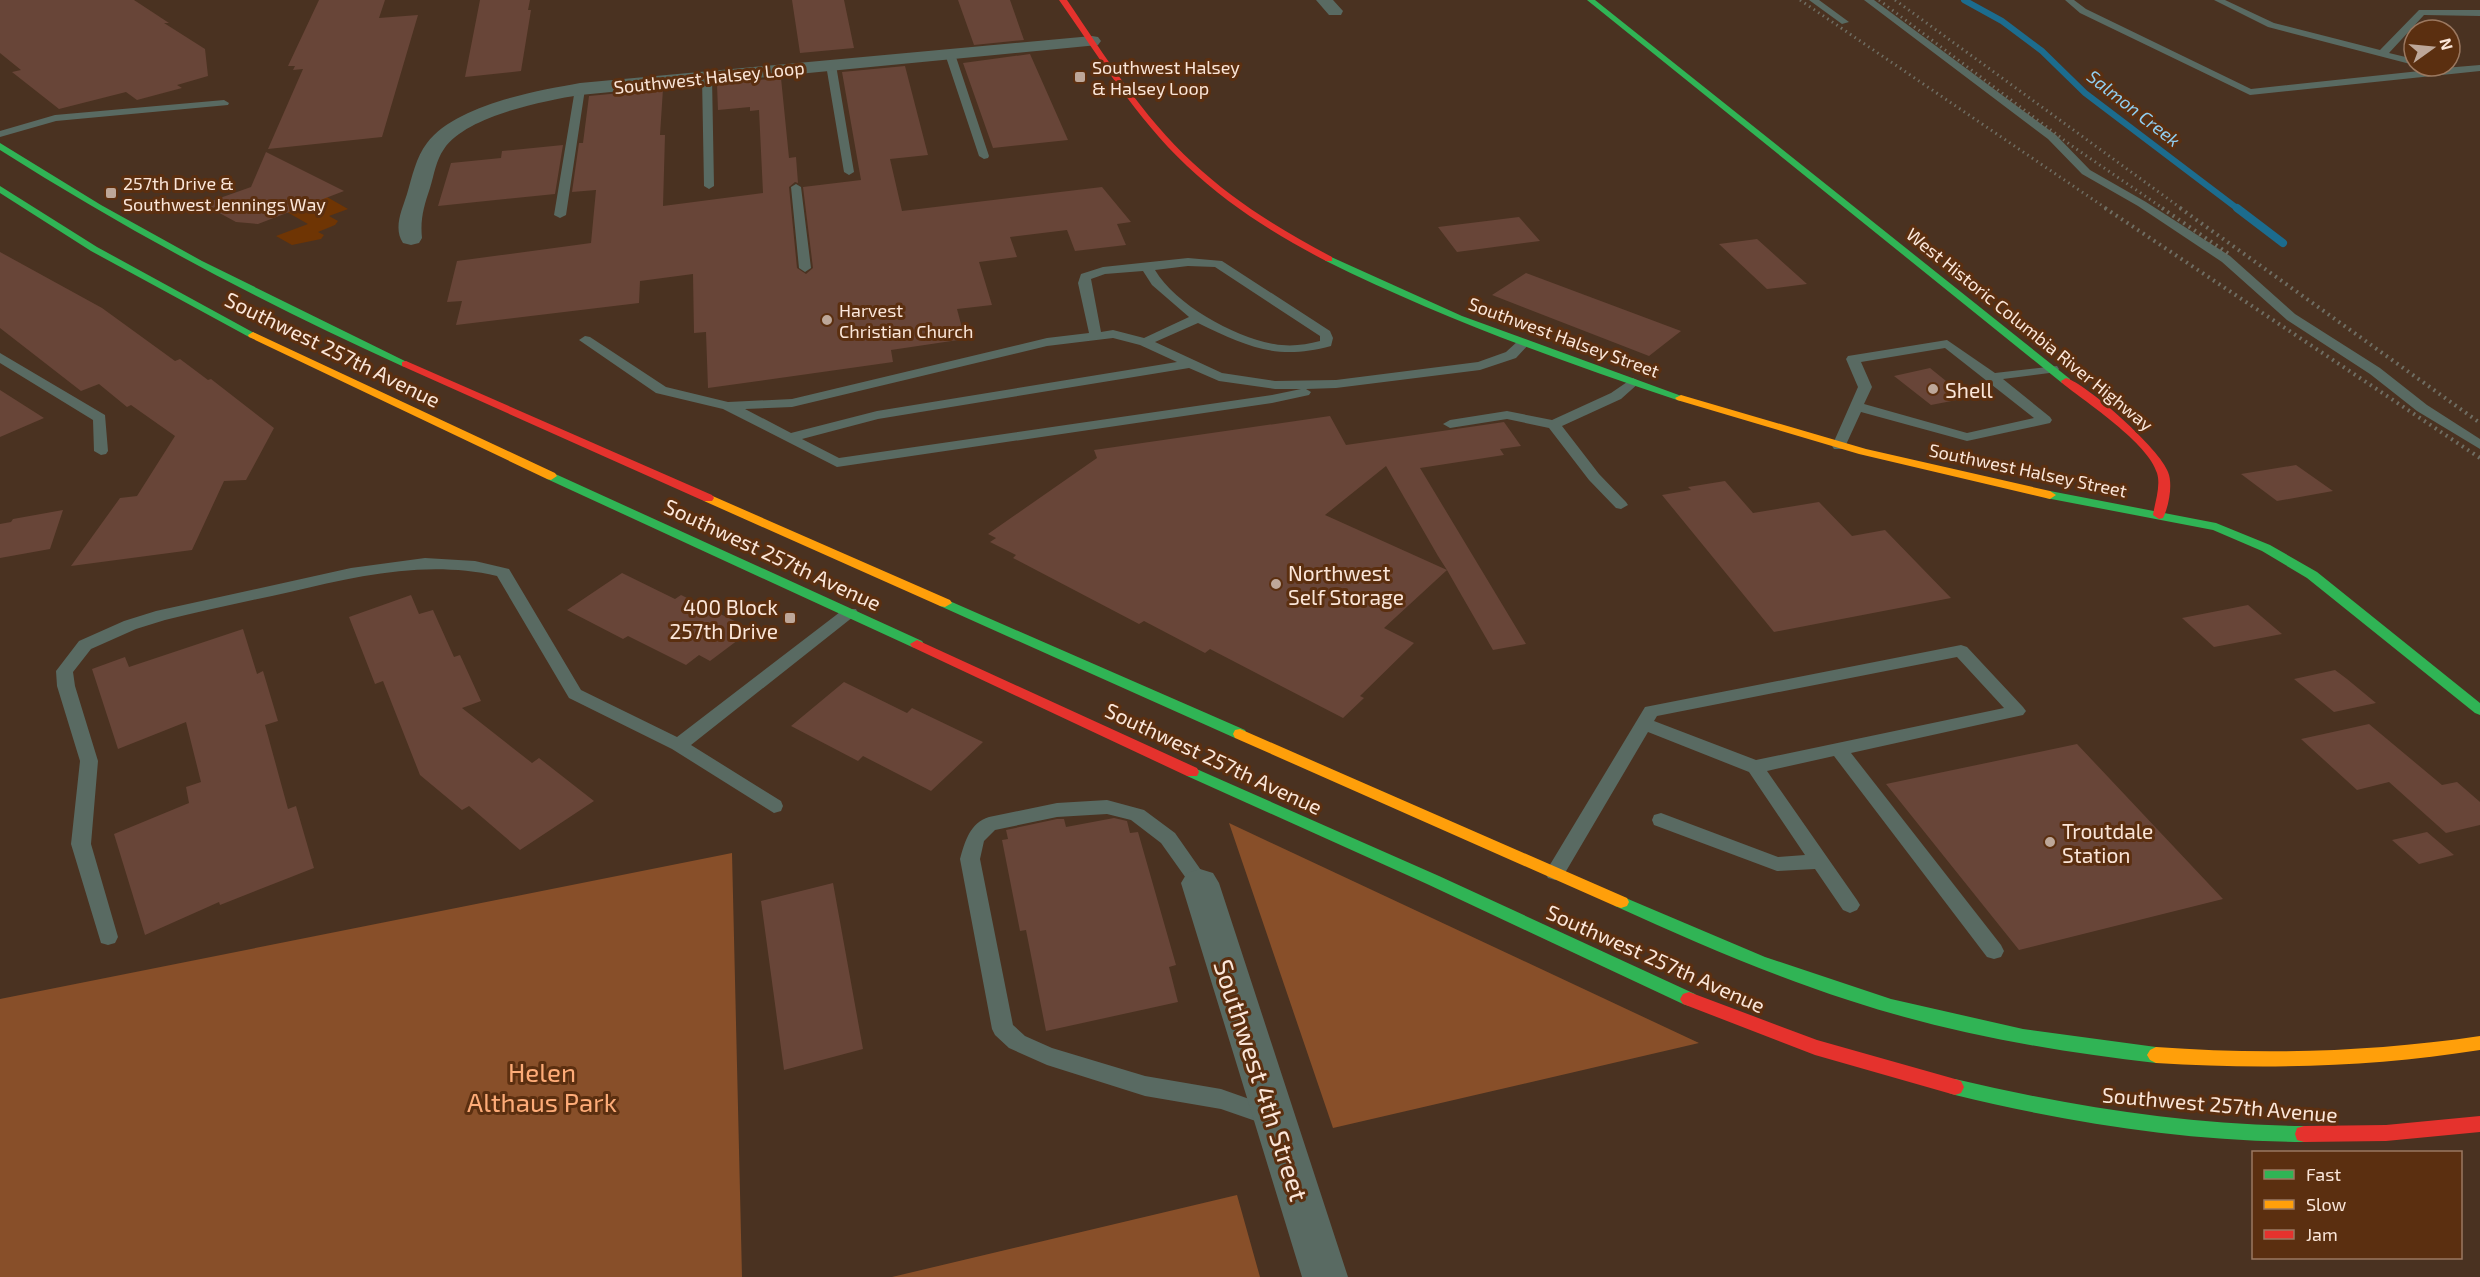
<svg xmlns="http://www.w3.org/2000/svg" width="2480" height="1277" viewBox="0 0 2480 1277" font-family="'Exo 2',sans-serif">
	<style>
		.green { fill: #6f3504 }
		.forest { fill: #884f29 }
		.lines { fill: none; stroke-linecap: round; stroke-linejoin: round }
		.stream-far1 { stroke: #1c6c8e; stroke-width: 6 }
		.stream { stroke: #1c6c8e; stroke-width: 8 }
		.building { fill: #684538; fill-rule: evenodd }
		.lane { fill: #596a62; fill-rule: evenodd }
		.street { fill: #596a62; fill-rule: evenodd }
		.fast { fill: #30b455; fill-rule: evenodd }
		.slow { fill: #ff9f0a; fill-rule: evenodd }
		.jam { fill: #e5322d; fill-rule: evenodd }
		.rail-far1 { stroke: #6f6d62; stroke-width: 3; stroke-dasharray: 1.5 4; stroke-linecap: butt }
		.rail { stroke: #6f6d62; stroke-width: 4; stroke-dasharray: 2 4.5; stroke-linecap: butt }
		.poi-dot { fill: #bda799; stroke: #5b2f10; stroke-width: 2 }
		.labels { text-anchor: middle; dominant-baseline: central; stroke-width: 6; stroke-linejoin: round; paint-order: stroke }
		.far-poi-label { font-size: 18px; fill: #fbe6d9; stroke: #5b2f10; text-anchor: start }
		.far-street-label { font-size: 18px; fill: #fbe6d9; stroke: #5b2f10 }
		.far-water-label { font-size: 18px; font-style: italic; fill: #91cef0; stroke: #5b2f10 }
		.street-label { font-size: 21px; fill: #fbe6d9; stroke: #5b2f10 }
		.poi-label { font-size: 21px; fill: #fbe6d9; stroke: #5b2f10; text-anchor: start }
		.near-park-label { font-size: 26px; fill: #feac78; stroke: #5b2f10 }
		.near-street-label { font-size: 26px; fill: #fbe6d9; stroke: #5b2f10 }
	</style>
	<rect width="100%" height="100%" fill="#4a3221"/>
	<path class="green" d="M327,197L348,209L329,216L338,221L335,225L318,232L324,235L321,239L292,245L276,236L308,224L287,212Z"/>
	<path class="forest" d="M1229,823L1699,1043L1333,1128Z
		M732,853L742,1277H0V999Z
		M1237,1195L1260,1277H892Z"/>
	<g class="lines">
		<path class="stream-far1" d="M1964,0L2002,21L2042,51L2085,93L2238,209"/>
		<path class="stream" d="M2237,208L2283,243"/>
	</g>
	<path class="building" d="M0,0H134L169,23H164L205,49L208,76L177,85L182,88L137,100L126,92L59,109L12,72L21,70L0,53Z
		M319,0H385L379,18L418,15L382,137L268,149L303,69L293,70L295,66H288Z
		M480,0H530L528,10H531L521,71L465,77Z
		M792,0H844L854,48L800,53Z
		M958,0H1010L1024,40L974,45Z
		M1030,54L1068,140L993,148L963,63Z
		M905,66L928,155L890,159L902,211L1102,187L1131,222L1117,224L1126,245L1075,251L1067,230L1010,237L1017,257L979,262L992,305L957,309L965,339L891,350L893,362L708,388L706,332L694,333L693,274L640,281L639,303L456,325L462,301L447,302L457,261L591,243L596,190L572,192L579,143H583L589,96L663,89L660,135H665L663,206L763,193L759,110L750,111V107L718,110L717,84L781,78L789,158L796,157L798,183L795,182L789,187L797,268L806,274L813,268L803,187L861,180L842,72Z
		M563,145L555,194L438,206L451,163L501,158L502,151Z
		M266,152L344,191L258,224L236,222L203,204L251,187Z
		M1519,217L1540,241L1457,252L1438,227Z
		M1757,239L1807,284L1767,289L1719,244Z
		M0,252L102,308L175,361L180,359L208,380L211,379L274,428L246,480L224,481L192,550L71,566L120,498L137,496L175,436L131,405L127,407L99,384L81,391L0,328Z
		M1526,273L1681,331L1649,356L1492,295Z
		M1930,368L1967,398L1931,405L1894,376Z
		M0,390L44,418L0,437Z
		M1330,416L1346,445L1504,422L1521,446L1500,449L1504,455L1420,468L1526,644L1493,650L1447,570L1384,628L1414,643L1360,696L1364,698L1343,718L1210,649L1205,653L1144,621L1139,624L1013,558L1016,555L990,542L996,538L988,534L1097,458L1094,450ZM1386,466L1438,556L1447,570L1325,515Z
		M2296,465L2333,491L2277,501L2241,474Z
		M1725,481L1753,513L1819,502L1852,536L1885,530L1951,598L1774,632L1662,495L1691,490L1688,487Z
		M63,510L50,549L0,558V524L11,522L13,519Z
		M622,573L675,599L681,595L741,624L731,632L742,637L710,661L699,655L686,665L628,636L623,639L567,610Z
		M411,595L419,614L433,610L454,657L460,655L481,701L462,708L532,763L539,758L594,801L520,850L469,806L462,810L420,775L383,681L375,684L349,617Z
		M2248,605L2282,634L2214,647L2182,618Z
		M243,629L257,674L263,671L278,721L265,725L288,809L296,806L314,868L220,905L219,902L145,935L114,834L189,803L186,787L201,782L186,722L118,749L92,669L125,657L129,667Z
		M2335,670L2347,679L2376,703L2334,712L2294,679Z
		M844,682L907,713L912,708L983,742L931,791L863,756L858,761L791,726Z
		M2369,724L2442,785L2457,782L2480,802V825L2446,833L2389,782L2357,790L2301,739Z
		M2077,744L2223,899L2019,950L1886,784Z
		M1114,818L1127,821L1130,833L1138,832L1176,965L1169,967L1178,1002L1046,1031L1026,930L1020,931L1002,840L1008,839L1006,830L1057,819H1064L1066,827Z
		M2427,832L2454,855L2419,864L2392,840Z
		M833,883L863,1049L784,1070L761,901Z"/>
	<g class="lines">
		<path class="lane" d="M1809,0H1819L1849,22L1842,24Z
			M1864,0H1874L2056,135L2090,170L2146,202L2230,256L2295,314L2380,368L2427,405L2480,439V449L2417,411L2370,374L2287,320L2222,262L2138,206L2082,174L2048,139Z
			M2065,0H2074L2086,9L2251,89L2429,70L2422,66L2444,68L2480,65V71L2250,95L2080,13Z
			M2214,0H2225L2274,23L2380,50L2419,10H2480V16L2424,15L2389,53L2414,59V65L2268,27Z
			M947,52L955,54L989,156L988,158L984,159L979,156L945,54Z
			M831,62L836,65L854,172L849,175L844,172L826,65Z
			M707,74L712,77L714,186L709,189L704,186L702,77Z
			M580,86L585,89L566,215L560,218L554,215L575,89Z
			M224,100L229,103L228,105L56,121L0,137V131L55,115Z
			M796,184L801,187L811,268L805,272L799,268L791,187Z
			M1188,258L1222,261L1330,331L1333,338L1331,346C1276,361 1246,346 1198,323L1155,342L1222,373L1275,381L1336,380L1478,362L1506,352L1519,340L1524,339L1530,343L1516,358L1480,370L1336,388L1306,389L1311,392L1309,395L1272,403L837,467L723,409L656,393L579,340L585,336L590,337L666,387L728,402L792,399L1047,338L1089,333L1078,283L1081,274L1103,267ZM1188,266L1215,267L1320,336V341C1305,345 1290,347 1274,344C1234,337 1176,305 1155,270ZM1143,271L1152,285L1189,317L1144,338L1113,330L1101,332L1091,279L1105,274ZM1113,338L1140,345L1177,362L877,411L791,433L745,409L792,407L1047,346ZM1189,368L1219,381L1275,389H1301L1272,395L839,458L802,439L878,419Z
			M1947,340L1995,373L2057,366L2059,369L2057,372L2003,379L2050,417L2052,420L2050,423L1967,441L1861,412L1844,449H1834L1832,446L1858,387L1846,359L1848,356ZM1945,348L2034,418L1967,433L1864,404L1872,387L1861,362Z
			M0,353L105,415L108,451L106,454L101,455L94,451L93,420L0,363Z
			M1633,378L1640,382L1621,399L1562,426L1599,474L1626,502L1628,505L1621,509L1616,508L1589,480L1549,428L1507,419L1450,428L1443,424L1450,420L1507,411L1552,420L1611,393Z
			M425,558L475,561L509,569L581,690L677,737L844,609H856L858,613L691,745L781,801L783,806L781,811L774,813L672,749L569,698L497,576C426,560 359,576 290,592C248,601 207,610 165,620L136,629L91,649L73,672L75,686L98,761L91,844L118,937L115,943L108,945L101,943L71,844L80,761L57,686L56,671L79,641L124,621L156,611L351,568Z
			M1961,645L1967,647L2023,707L2026,711L2023,715L1851,753L2001,945L2004,951L2001,957L1994,959L1987,957L1834,756L1767,771L1857,900L1860,905L1857,910L1850,913L1843,910L1815,869L1777,871L1654,825L1652,820L1654,815L1661,813L1778,857L1805,855L1749,772L1648,732L1562,878L1555,880L1548,878L1545,873L1548,868L1645,707ZM1957,657L2004,708L1756,760L1654,721L1657,716Z
			M1107,800L1144,810L1175,833L1210,883L1207,888L1200,891L1193,888L1161,843L1131,820L1107,814L1057,817L995,830L984,841L980,859L1013,1025L1025,1036L1052,1048L1145,1076L1221,1089L1278,1109L1281,1116L1278,1123L1270,1126L1221,1109L1145,1096L1047,1065L1009,1048L995,1035L992,1029L960,859C965,841 970,823 989,817L1057,803Z"/>
		<path class="street" d="M1316,0H1333L1343,11L1341,15H1329Z
			M1092,36L1098,37L1101,41L1098,45L580,95C543,101 466,116 444,149C436,160 434,175 430,188C424,206 420,219 422,238L419,243L411,245L403,243C393,228 402,210 407,194C412,177 416,157 427,143C456,105 535,91 580,83Z
			M1200,869L1213,873L1219,883L1348,1277H1302L1181,883L1187,873Z"/>
		<path class="fast" d="M1587,0H1595L2070,379V383H2062Z
			M0,143L101,205L202,261L411,364L406,367L402,366C263,303 129,232 0,150Z
			M0,186L97,247L258,335L253,338L249,337L91,251L0,193Z
			M1329,256L1462,316L1687,398L1681,401L1677,400C1557,360 1439,317 1326,261L1324,259Z
			M551,472L922,641L924,644L917,648L912,647L547,479L545,476L547,473Z
			M2050,491L2216,523L2270,545L2317,572L2480,703V715L2475,713L2307,578L2262,551L2213,530L2046,498L2044,495Z
			M945,599L1245,730L1247,734L1245,738H1235L940,606L938,603Z
			M1192,767L1439,876L1695,994L1698,999L1695,1004L1689,1006L1683,1004L1427,884L1187,776L1185,772L1187,768Z
			M1621,896L1765,957L1891,999L2023,1029L2156,1047L2162,1050L2165,1055L2162,1060L2156,1063C2051,1051 1948,1033 1848,1000C1768,974 1692,941 1615,906L1613,902L1615,898Z
			M1955,1079C2070,1106 2185,1125 2304,1126L2311,1128L2313,1134L2311,1140L2304,1142C2185,1141 2070,1123 1955,1095L1949,1093L1946,1087L1949,1081Z"/>
		<path class="slow" d="M253,332L555,473L557,476L551,480L547,479L249,337L248,335Z
			M1681,395L1866,449L2050,491L2056,495L2050,499L1859,454L1677,400L1675,398Z
			M708,494L950,600L952,603L945,607L940,606L704,501L702,498L704,495Z
			M1240,729L1627,898L1629,902L1627,906L1621,908L1615,906L1235,738L1233,734L1235,730Z
			M2480,1036V1050C2372,1067 2265,1070 2156,1063L2150,1060L2147,1055L2150,1050L2156,1047C2265,1055 2372,1052 2480,1036Z"/>
		<path class="jam" d="M1059,0H1067C1105,56 1142,116 1193,163C1234,201 1282,231 1332,257V261H1326C1276,235 1228,205 1187,166C1136,118 1099,57 1059,0Z
			M406,361L712,495L714,498L712,501H704L402,366V362Z
			M2066,378C2087,384 2161,450 2168,472C2173,484 2169,506 2163,518L2159,519L2153,515C2155,502 2161,486 2157,473C2148,443 2087,403 2062,383L2061,381Z
			M917,640L1197,768L1199,772L1197,776H1187L912,647L910,644Z
			M1689,992L1817,1040L1955,1079L1961,1081L1964,1087L1961,1093L1955,1095L1815,1055L1683,1004L1680,999L1683,994Z
			M2480,1116V1132L2386,1141L2304,1142L2297,1140L2295,1134L2297,1128L2304,1126L2386,1125Z"/>
		<path class="rail-far1" d="M1800,0L2107,209
			M1879,0L2072,146L2164,209
			M1895,0L2182,209"/>
		<path class="rail" d="M2105,208L2480,458
			M2162,208L2229,254
			M2180,208L2480,423"/>
	</g>
	<g class="poi-dot">
		<rect x="1074" y="71" width="12" height="12" rx="3"/>
		<rect x="105" y="187" width="12" height="12" rx="3"/>
		<circle cx="827" cy="320" r="6"/>
		<circle cx="1933" cy="389" r="6"/>
		<circle cx="1276" cy="584" r="6"/>
		<rect x="784" y="612" width="12" height="12" rx="3"/>
		<circle cx="2050" cy="842" r="6"/>
	</g>
	<g class="labels">
		<g class="far-poi-label">
			<text x="1092" y="67">Southwest Halsey<tspan x="1092" dy="21">&amp; Halsey Loop</tspan></text>
			<text x="123" y="183">257th Drive &amp;<tspan x="123" dy="21">Southwest Jennings Way</tspan></text>
			<text x="839" y="310">Harvest<tspan x="839" dy="21">Christian Church</tspan></text>
		</g>
		<g class="far-street-label">
			<text transform="translate(709 77) rotate(-6)">Southwest Halsey Loop</text>
			<text transform="translate(2030 329) rotate(39)">West Historic Columbia River Highway</text>
			<text transform="translate(1564 337) rotate(20)">Southwest Halsey Street</text>
			<text transform="translate(2028 470) rotate(12)">Southwest Halsey Street</text>
		</g>
		<g class="far-water-label">
			<text transform="translate(2134 108) rotate(38)">Salmon Creek</text>
		</g>
		<g class="street-label">
			<text transform="translate(333 349) rotate(26)">Southwest 257th Avenue</text>
			<text transform="translate(773 554) rotate(25)">Southwest 257th Avenue</text>
			<text transform="translate(1214 758) rotate(25)">Southwest 257th Avenue</text>
			<text transform="translate(1656 958) rotate(24)">Southwest 257th Avenue</text>
			<text transform="translate(2220 1104) rotate(5)">Southwest 257th Avenue</text>
		</g>
		<g class="poi-label">
			<text x="1945" y="389">Shell</text>
			<text x="1288" y="572">Northwest<tspan x="1288" dy="24">Self Storage</tspan></text>
			<text x="778" y="606" text-anchor="end">400 Block<tspan x="778" dy="24">257th Drive</tspan></text>
			<text x="2062" y="830">Troutdale<tspan x="2062" dy="24">Station</tspan></text>
		</g>
		<g class="near-park-label">
			<text x="542" y="1071">Helen<tspan x="542" dy="30">Althaus Park</tspan></text>
		</g>
		<g class="near-street-label">
			<text transform="translate(1262 1080) rotate(72)">Southwest 4th Street</text>
		</g>
	</g>
	<rect x="2252" y="1151" width="210" height="108" fill="#5b2f10" stroke="#9b7860" stroke-width="1.5"/>
	<rect x="2264" y="1170" width="30" height="9" fill="#30b455" stroke="#9b7860" stroke-width="1.5"/>
	<text x="2306" y="1181" font-size="18" fill="#fbe6d9">Fast</text>
	<rect x="2264" y="1200" width="30" height="9" fill="#ff9f0a" stroke="#9b7860" stroke-width="1.5"/>
	<text x="2306" y="1211" font-size="18" fill="#fbe6d9">Slow</text>
	<rect x="2264" y="1230" width="30" height="9" fill="#e5322d" stroke="#9b7860" stroke-width="1.5"/>
	<text x="2306" y="1241" font-size="18" fill="#fbe6d9">Jam</text>
	<g transform="translate(2432 48) rotate(75)"><circle r="28" fill="#5b2f10" stroke="#9b7860" stroke-width="1.5"/>
	<path d="M0-4.5L10 22L0 15L-10 22Z" fill="#bda799"/>
	<text y="-9" font-size="16" font-weight="bold" text-anchor="middle" fill="#fbe6d9">N</text>
	</g>
</svg>
